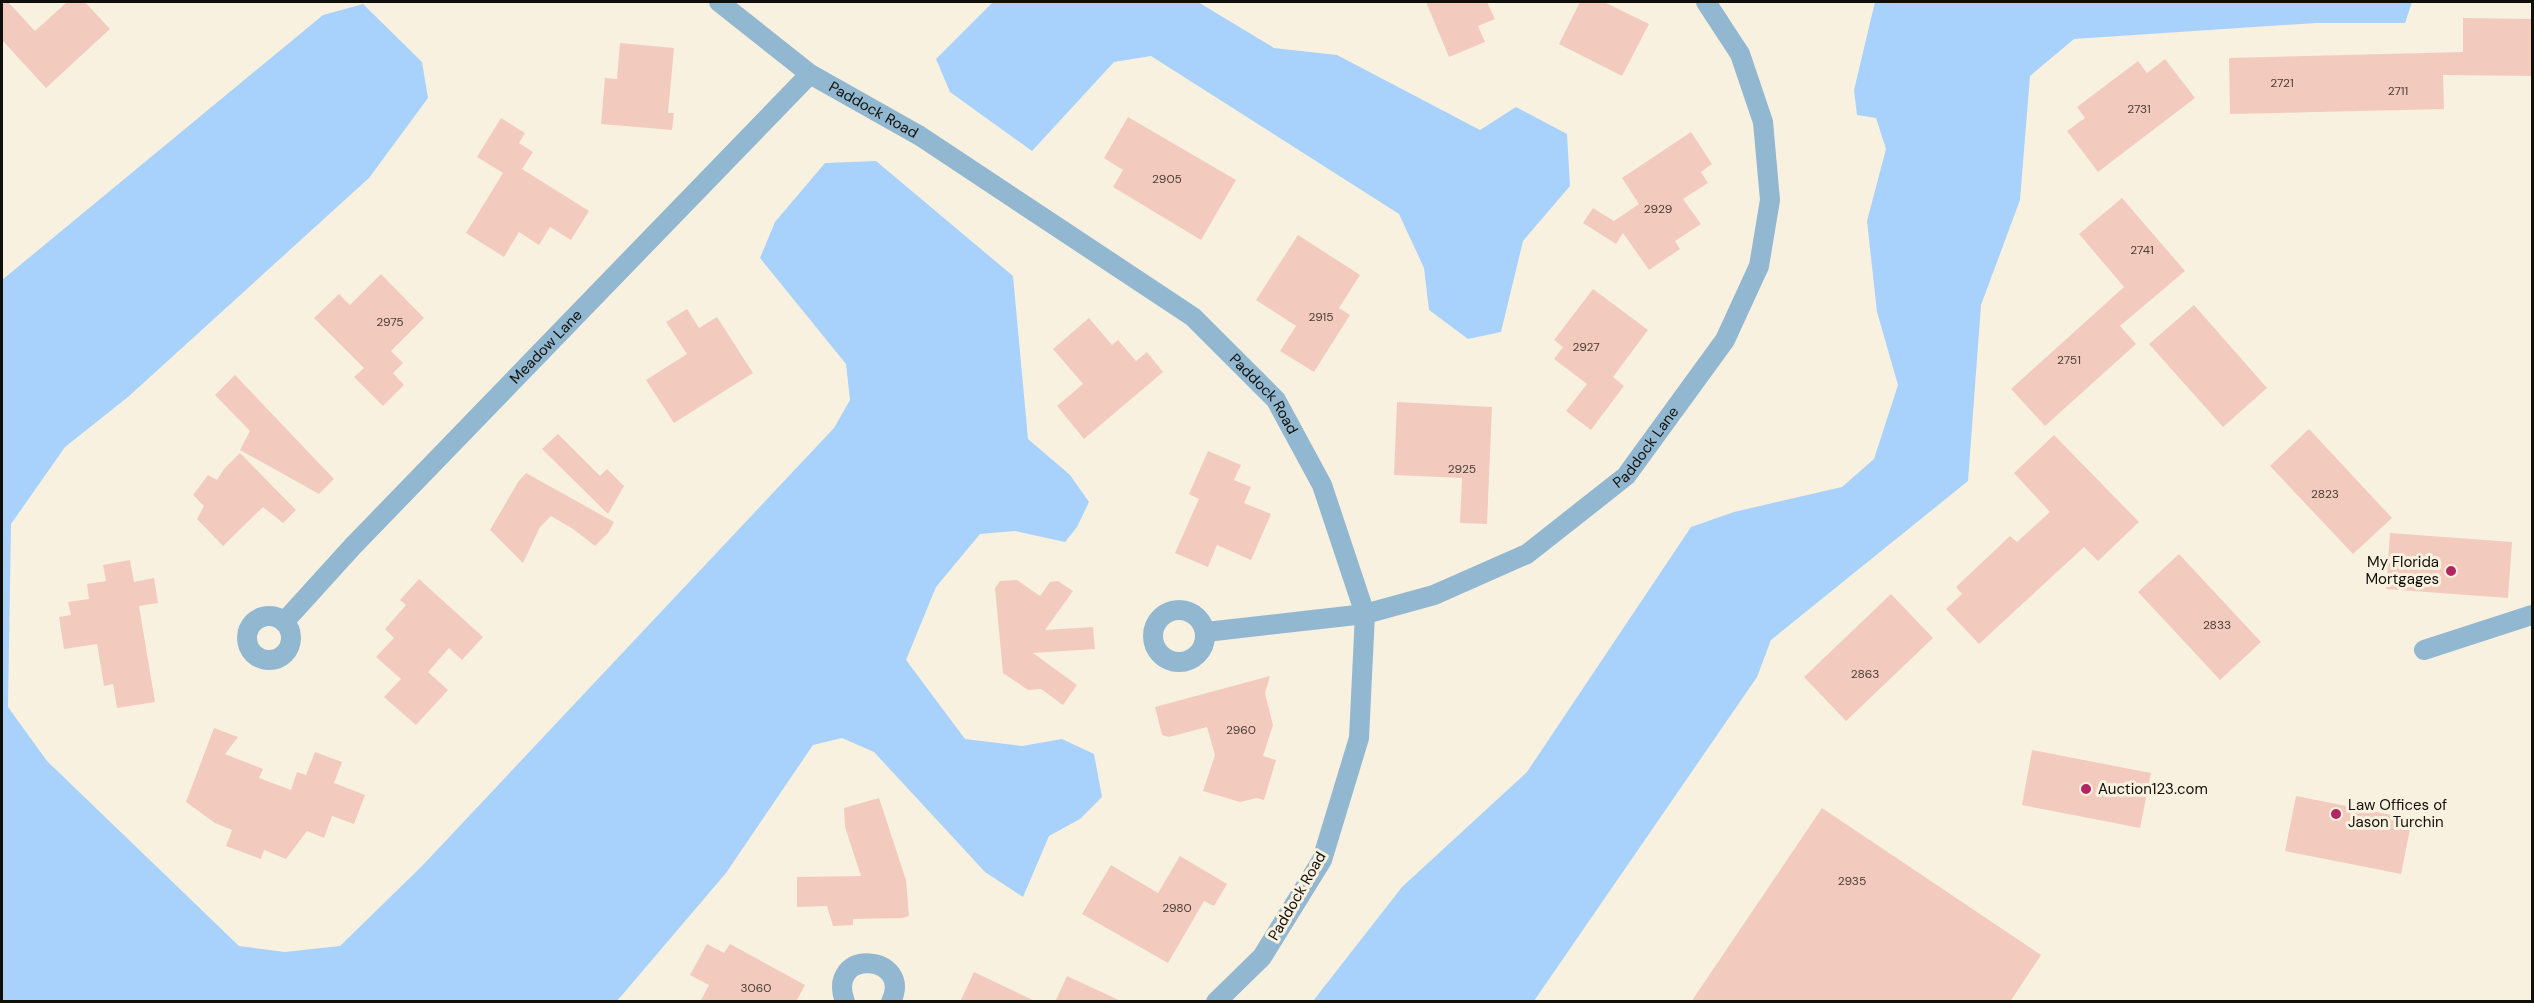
<svg xmlns="http://www.w3.org/2000/svg" width="2534" height="1003" viewBox="0 0 2534 1003" font-family="'DM Sans',sans-serif">
	<style>
		.water { fill: #a8d2fc }
		.building { fill: #f3cbbe }
		.lines { fill: none; stroke-linecap: round; stroke-linejoin: round }
		.minor { stroke: #92b7d1; stroke-width: 20 }
		.poi-dot { fill: #b22762; stroke: #f8f1e0; stroke-width: 2 }
		.labels { text-anchor: middle; dominant-baseline: central; stroke-width: 6; stroke-linejoin: round; paint-order: stroke }
		.number-label { font-size: 12px; fill: #4a3e36 }
		.street-label { font-size: 15px; fill: #110f09; stroke: #f8f1e0 }
		.poi-label { font-size: 15px; fill: #110f09; stroke: #f8f1e0; text-anchor: start }
	</style>
	<rect width="100%" height="100%" fill="#f8f1e0"/>
	<path class="water" d="M993,2H1198L1274,48L1337,55L1480,130L1516,107L1567,134L1570,186L1523,241L1501,332L1468,339L1429,310L1424,268L1399,214L1151,56L1114,62L1032,151L950,92L936,59Z
		M1875,2H2412L2405,23H2316L2074,39L2030,76L2020,200L1981,305L1968,481L1771,640L1757,677L1534,1001H1313L1402,887L1527,772L1691,527L1734,512L1842,487L1874,459L1898,385L1877,312L1867,221L1886,149L1876,118L1857,115L1854,90Z
		M363,4L422,62L428,98L369,178L128,397L65,447L11,524L8,707L47,761L239,946L285,952L340,946L422,866L834,428L850,400L846,364L760,258L775,222L825,163L876,161L1013,276L1028,439L1070,475L1089,502L1077,527L1065,542L1015,531L980,534L936,587L906,660L965,739L1022,746L1062,739L1094,754L1102,797L1080,819L1049,836L1023,897L985,872L874,752L842,738L813,745L726,873L617,1001H2V280L323,15Z"/>
	<path class="building" d="M2,2H8L35,31L67,2H85L110,29L46,88L2,40Z
		M1426,2H1487L1495,19L1478,26L1485,42L1449,57Z
		M1580,2H1604L1649,24L1622,76L1559,44Z
		M2463,18L2532,19V76L2443,75L2444,109L2230,114L2229,58L2463,52Z
		M620,43L674,48L668,113H674L672,130L601,124L605,78L617,79Z
		M2165,59L2195,98L2098,172L2067,131L2085,118L2077,107L2138,61L2147,73Z
		M1128,117L1236,180L1201,240L1113,187L1123,170L1104,158Z
		M501,118L525,133L519,143L533,152L522,169L589,211L571,240L550,227L539,245L519,232L504,257L466,233L503,173L477,157Z
		M1691,132L1712,164L1701,172L1708,183L1683,199L1701,224L1675,241L1680,249L1649,270L1623,233L1616,244L1583,223L1593,208L1614,221L1639,204L1622,178Z
		M2122,198L2185,271L2120,326L2136,344L2045,426L2011,389L2124,287L2079,234Z
		M1298,235L1360,275L1339,308L1350,315L1314,372L1280,351L1296,326L1256,300Z
		M381,274L424,318L391,351L403,363L393,373L404,385L383,406L354,377L364,368L314,318L339,294L350,305Z
		M1593,289L1648,330L1613,377L1624,386L1591,430L1566,411L1587,384L1554,359L1563,347L1554,340Z
		M2194,305L2267,388L2223,427L2149,344Z
		M687,309L699,328L717,317L753,373L674,423L646,380L687,354L666,322Z
		M1089,318L1112,345L1118,340L1136,361L1147,352L1163,372L1084,439L1057,406L1083,384L1053,349Z
		M235,375L334,479L319,494L240,450L250,431L215,395Z
		M1397,402L1492,407L1487,524L1460,523L1462,478L1394,475Z
		M2309,429L2392,518L2353,554L2270,466Z
		M558,434L600,476L607,469L624,486L608,514L542,449Z
		M2054,435L2139,522L2098,561L2084,547L1979,644L1946,609L1962,594L1956,587L2010,536L2017,542L2050,512L2014,473Z
		M1208,451L1241,465L1234,480L1251,487L1244,503L1271,514L1251,560L1217,545L1208,567L1175,553L1199,499L1189,494Z
		M240,453L296,510L283,523L263,507L223,546L197,519L204,506L193,495L208,475L217,480L224,469Z
		M526,473L614,522L608,533L595,546L573,529L551,516L540,527L523,563L490,530L518,482Z
		M2390,533L2512,542L2508,598L2386,589Z
		M2179,554L2261,642L2220,680L2138,592Z
		M130,560L134,582L154,578L158,603L139,606L155,702L117,708L113,684L104,686L97,644L64,649L59,617L71,615L68,602L89,599L87,584L106,581L103,565Z
		M419,579L483,637L462,660L449,648L428,672L448,690L416,725L384,697L401,679L376,657L394,638L385,629L406,605L400,600Z
		M1017,580L1040,596L1050,582L1058,581L1073,591L1045,630L1093,627L1095,649L1033,653L1077,685L1063,705L1041,689L1028,690L1003,673L995,588L1000,581Z
		M1891,594L1933,638L1846,721L1804,677Z
		M1270,676L1265,693L1273,725L1263,756L1276,760L1264,800L1257,798L1240,802L1203,791L1215,755L1207,727L1169,737L1162,735L1155,707Z
		M214,728L238,737L225,754L263,769L259,778L291,790L297,772L306,775L315,752L342,762L334,783L365,795L354,824L332,816L324,838L307,831L286,859L264,850L261,859L226,846L232,830L215,823L186,802Z
		M2032,750L2151,773L2140,828L2022,805Z
		M2296,796L2412,819L2401,874L2285,851Z
		M879,798L906,880L909,916L902,918L853,919V925L833,926L827,906L797,907V877L861,876L845,827L844,808Z
		M1822,808L2041,955L2010,1002H1691Z
		M1180,856L1227,884L1214,906L1204,901L1168,963L1082,914L1111,865L1158,893Z
		M707,944L724,953L730,944L805,985L796,1002H700L709,985L690,975Z
		M974,972L1037,1002H960Z
		M1067,976L1123,1002H1055Z"/>
	<g class="lines">
		<g class="minor">
			<path id="s1" d="M719,2L810,74L920,136L1193,317L1276,400L1322,485L1365,614L1359,738L1322,860L1262,957L1216,1002"/>
			<circle cx="1179" cy="636" r="26"/>
			<circle cx="269" cy="638" r="22"/>
			<path id="s2" d="M284,622L353,546L810,74"/>
			<path id="s3" d="M1206,632L1365,614L1434,595L1527,554L1626,476L1725,340L1759,266L1770,200L1763,122L1740,54L1706,2"/>
			<path d="M2424,650L2532,615"/>
			<path d="M845,1002C825,947 914,954 891,1002"/>
		</g>
	</g>
	<g class="poi-dot">
		<circle cx="2451" cy="571" r="6"/>
		<circle cx="2086" cy="789" r="6"/>
		<circle cx="2336" cy="814" r="6"/>
	</g>
	<g class="labels">
		<g class="number-label">
			<text x="2282" y="83">2721</text>
			<text x="2398" y="91">2711</text>
			<text x="2139" y="109">2731</text>
			<text x="1167" y="179">2905</text>
			<text x="1658" y="209">2929</text>
			<text x="2142" y="250">2741</text>
			<text x="1321" y="317">2915</text>
			<text x="390" y="322">2975</text>
			<text x="1586" y="347">2927</text>
			<text x="2069" y="360">2751</text>
			<text x="1462" y="469">2925</text>
			<text x="2325" y="494">2823</text>
			<text x="2217" y="625">2833</text>
			<text x="1865" y="674">2863</text>
			<text x="1241" y="730">2960</text>
			<text x="1852" y="881">2935</text>
			<text x="1177" y="908">2980</text>
			<text x="756" y="988">3060</text>
		</g>
		<g class="street-label">
			<text stroke="none"><textPath href="#s1" startOffset="189">Paddock Road</textPath></text>
			<text stroke="none"><textPath href="#s2" startOffset="380">Meadow Lane</textPath></text>
			<text stroke="none"><textPath href="#s1" startOffset="675">Paddock Road</textPath></text>
			<text stroke="none"><textPath href="#s3" startOffset="494">Paddock Lane</textPath></text>
			<text transform="translate(1297 896) rotate(-60)">Paddock Road</text>
		</g>
		<g class="poi-label">
			<text x="2439" y="562" text-anchor="end">My Florida<tspan x="2439" dy="17">Mortgages</tspan></text>
			<text x="2098" y="789">Auction123.com</text>
			<text x="2348" y="805">Law Offices of<tspan x="2348" dy="17">Jason Turchin</tspan></text>
		</g>
	</g>
	<rect width="2534" height="1003" fill="none" stroke="#110f09" stroke-width="6"/>
</svg>
